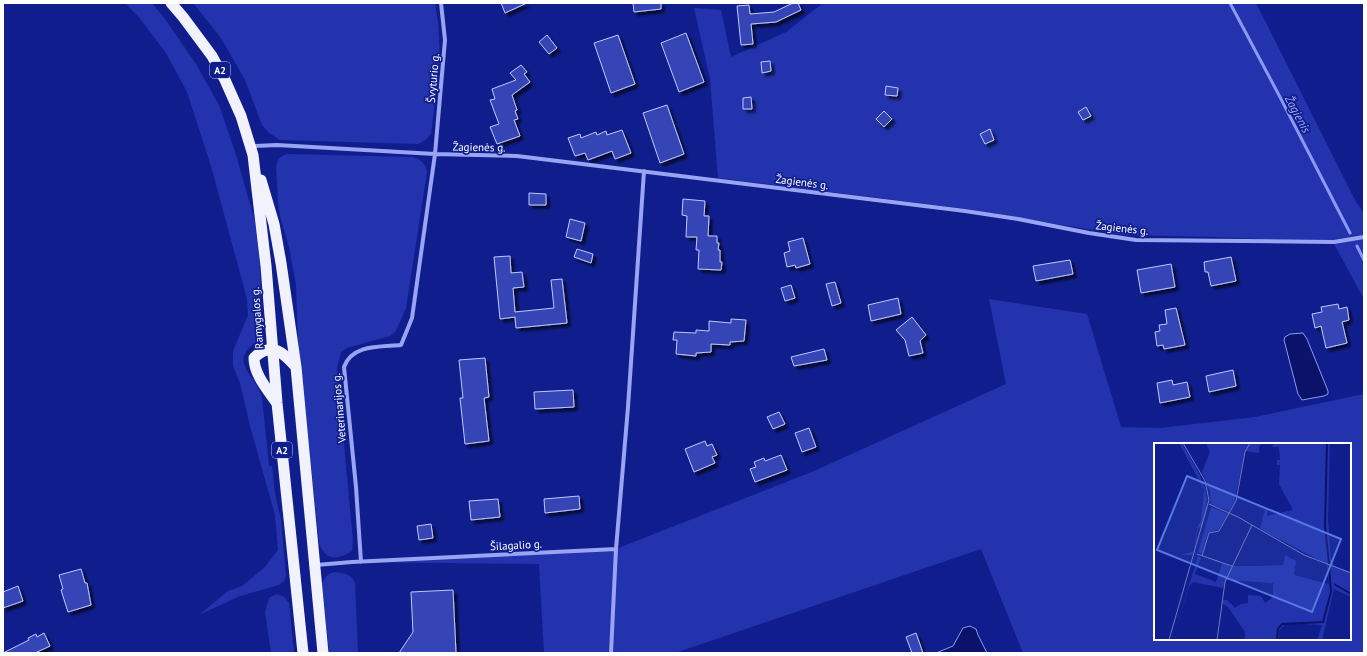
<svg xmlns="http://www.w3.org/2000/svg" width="1367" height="656" viewBox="0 0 1367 656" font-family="'PT Sans',sans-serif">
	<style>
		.green { fill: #2233ad; fill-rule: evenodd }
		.water { fill: #0a1369; stroke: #8a99f6 }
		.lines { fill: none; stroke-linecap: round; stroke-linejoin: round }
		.stream { stroke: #8a99f6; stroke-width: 3 }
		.building { fill: #3444b5; stroke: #c0c8fd; filter: url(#shadow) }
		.minor { stroke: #99a4f2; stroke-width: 4 }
		.trunk { stroke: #f2f2ff; stroke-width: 11 }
		.labels { text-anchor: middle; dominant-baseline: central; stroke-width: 3.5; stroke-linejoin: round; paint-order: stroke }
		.shield { fill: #101e8d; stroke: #b7bcdd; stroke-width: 1 }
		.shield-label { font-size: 10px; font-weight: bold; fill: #fff }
		.street-label { font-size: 11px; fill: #fff; stroke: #101e8d }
		.water-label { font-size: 12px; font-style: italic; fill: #a4b0f9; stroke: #101e8d }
		.inset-river { fill: none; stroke: #0a1369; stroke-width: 2 }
		.inset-road { fill: none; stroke: #7078bb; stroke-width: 1 }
		.view { fill: #567ae2; fill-opacity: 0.15; stroke: #567ae2; stroke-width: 2 }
		.inset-edge { fill: none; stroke: #fff; stroke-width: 2 }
	</style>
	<defs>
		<filter id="shadow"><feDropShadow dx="3.5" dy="3.5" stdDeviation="1" flood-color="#0009"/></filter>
	</defs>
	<rect width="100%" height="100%" fill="#101e8d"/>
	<path class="green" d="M125,3H152L165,19L196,64L219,105L236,155L258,232L263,331L262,338C224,361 255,372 262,398L269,466H272L275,494L281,520L286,576L284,581L279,585L240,596L199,615L228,591L242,586L265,567L278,550L275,515L250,426L240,383L233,366V351L248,315L247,299L211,166L187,92L166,53L138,16Z
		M193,3H435L438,22L440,58L431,134L426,140L418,144L280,140L269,133L262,125L245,80L221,38Z
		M823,3H1256L1356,202L1364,213V299L1333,242L1216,237L1123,235L967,209L718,178L710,79L694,8L721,10L731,57L786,32Z
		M286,154L413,157C422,160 425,163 427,172L406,308L396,331L390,336L347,348L341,352L337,369L353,541L352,551C337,560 327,561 319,544L298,339L296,285L289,247L280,216L278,202L276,166L279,158Z
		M989,299L1087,314L1121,427L1160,428L1255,417L1364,394V653H1023L981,549L675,653H544L539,564L361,562L616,549L814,471L1006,384ZM1155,444H1350V639H1155Z
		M335,572C343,573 352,574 355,583L358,653H329L322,584C325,577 327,574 335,572Z
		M277,594L284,597L289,603L294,653H271L265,612L269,598Z"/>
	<path class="water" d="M1303,333L1307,339L1328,391V394L1324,396L1302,400L1298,394L1284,340L1285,337L1290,334Z
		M970,626L976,629L978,635L987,653H936L953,646L963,628Z"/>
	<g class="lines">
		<path class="stream" d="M1230,3L1281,99L1350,233
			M1357,246L1364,260"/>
	</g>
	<path class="building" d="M501,3H527L505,13Z
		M633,3H661V9L634,12Z
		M793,3H798L801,10L776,22L751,24L753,44L741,45L737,6L749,5L750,14L774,12Z
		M686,33L704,82L679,92L661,43Z
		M547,35L557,48L549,54L539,42Z
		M618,35L635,84L611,93L594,43Z
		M770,61L771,71L762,73L761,62Z
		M521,65L527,72L524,74L530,82L512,95L517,110L515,111L518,119L514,120L520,136L497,144L490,127L499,124L490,100L495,99L492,89L516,80L510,73Z
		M886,86L898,88L897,96L885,95Z
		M751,97L752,109H743V98Z
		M667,105L684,154L660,163L643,113Z
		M1086,107L1091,116L1083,120L1078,112Z
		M884,111L892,119L884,127L876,119Z
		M990,129L994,140L985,144L980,134Z
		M622,130L631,153L615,159L612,151L588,160L585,153L575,156L568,138L580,134L581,138L596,132L597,135L606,131L607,135Z
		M529,193L546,194V205H529Z
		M683,199L705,201L704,216H709L708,236H717V243H719L718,250H720V262H722L721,270L698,269L699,250H696L697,237H686L687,216L682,215Z
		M570,219L585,223L581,241L566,237Z
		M803,238L810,264L796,268L795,265L787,267L784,253L790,251L788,242Z
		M577,249L593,254L591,263L574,257Z
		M510,256L511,273L522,272L524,287L513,288L515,312L554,308L551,280L562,279L567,323L516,328L515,317L500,319L494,257Z
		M1231,257L1236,281L1211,286L1208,272H1205L1204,262Z
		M1070,260L1073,274L1036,281L1033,266Z
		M1171,264L1175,287L1141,293L1137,270Z
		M835,282L841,303L832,306L826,284Z
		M791,285L795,298L785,301L781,288Z
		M898,298L901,314L871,321L868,305Z
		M1338,304L1339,309L1347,307L1349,320L1342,322L1347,343L1326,348L1321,326L1315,328L1312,314L1322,312L1321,307Z
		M1176,308L1185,345L1164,349L1163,345L1157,346L1155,332L1160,331L1159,325L1167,324L1165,310Z
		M912,317L926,335L920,341L923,353L909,356L905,340L896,330Z
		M731,319L746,320L744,341L730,342V345L711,344V352L696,353V356L676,354L677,340H673L674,332L696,333V330L709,331V321L731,323Z
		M824,349L827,360L794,366L791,357Z
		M485,358L489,397L484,398L489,441L465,444L460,398H463L459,360Z
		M1233,370L1236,386L1209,392L1206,376Z
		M1172,380L1173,385L1187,382L1190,397L1160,403L1157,383Z
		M573,390L574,407L535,409L534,392Z
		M779,412L785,424L773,429L767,417Z
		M809,428L816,447L802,452L795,433Z
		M705,441L707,446L712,444L717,455L712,457L715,463L694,472L685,449Z
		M781,455L787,470L755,482L750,469L756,467L754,462L764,458L765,461Z
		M579,496L580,509L545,513L544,499Z
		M498,499L500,517L471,520L469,501Z
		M431,524L433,538L419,540L417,526Z
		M81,569L85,583H87L91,605L68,612L61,590L63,589L59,575Z
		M18,586L23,601L3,608V592Z
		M453,590L456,653H399L413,632L411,592Z
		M44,633L50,646L35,653H3L29,640L28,638L36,634L37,637Z
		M916,633L923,653H912L906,637Z"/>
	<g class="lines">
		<path class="minor" d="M251,146L277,145L435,154L517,156L965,211L1018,219L1089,233L1136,240L1334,242L1364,237
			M361,562L356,487L344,367C352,344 380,347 401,345L412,318L435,154L445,40L441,3
			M316,565L352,562L616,549
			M611,653L616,549L628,407L644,171"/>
		<path class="trunk" d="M171,3L183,17L212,56L225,80L241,116L253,155L266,266L277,403L303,653
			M261,180L274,224L281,263L296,367L323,653
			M276,402C267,389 254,374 254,358C271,341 283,352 296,367"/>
	</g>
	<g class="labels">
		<g class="shield">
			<rect x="210" y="62" width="20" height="16" rx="3"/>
			<rect x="272" y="442" width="20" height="16" rx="3"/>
		</g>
		<g class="shield-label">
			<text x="220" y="70">A2</text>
			<text x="282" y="450">A2</text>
		</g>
		<g class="street-label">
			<text transform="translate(433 78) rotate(-85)">Švyturio g.</text>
			<text transform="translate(479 147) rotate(1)">Žagienės g.</text>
			<text transform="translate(802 182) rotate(7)">Žagienės g.</text>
			<text transform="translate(1122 228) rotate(6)">Žagienės g.</text>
			<text transform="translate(257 318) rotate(-94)">Ramygalos g.</text>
			<text transform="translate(339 408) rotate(-95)">Veterinarijos g.</text>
			<text transform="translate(516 545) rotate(-3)">Šilagalio g.</text>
		</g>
		<g class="water-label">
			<text transform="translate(1298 114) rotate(62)">Žagienis</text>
		</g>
	</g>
	<g transform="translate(1154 443)">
		<rect width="197" height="197" fill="#101e8d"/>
		<path d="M25,0H28L46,32L53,55L52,71L48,83L44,85L41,105L38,112H28L40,108L43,85L47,78L50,47ZM52,0H110L105,3V10L91,8L80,60L75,68L57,61L56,48L48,29L56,9ZM120,0H176L174,76L177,118L181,123L197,129V154L180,146L168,197H163L168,182L132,180L125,187V197H91V189L74,164L68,160L69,157H73L81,165L87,161L94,160V152L107,153L111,160L119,154V140L72,137L69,145L39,139L35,144L18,197L44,113L47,115L41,131L62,139L68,121L48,113L78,123H104L129,122L131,112L142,118L140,132L175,141L173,121L106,86L111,66L114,67L113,73L139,67L125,41L126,22H123V17H126L125,4H118ZM57,64L74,71L65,86L54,90L48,111L44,109Z" fill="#2233ad"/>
		<path class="inset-river" d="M173,0L171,83L175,121M180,141L197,151M123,197L124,186L128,181L169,179L177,149L175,123"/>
		<path class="inset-road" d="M55,61L84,74L150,112L197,130M43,111L78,123M48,113L55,90L65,88L82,58L91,9L96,0M15,197L55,57L51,38L29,0M63,197L71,139L98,82"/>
		<path class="view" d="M33,33L187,96L158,169L3,107Z"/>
		<rect width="197" height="197" class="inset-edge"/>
	</g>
	<rect width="1367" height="656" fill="none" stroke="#ffffff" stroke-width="8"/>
</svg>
